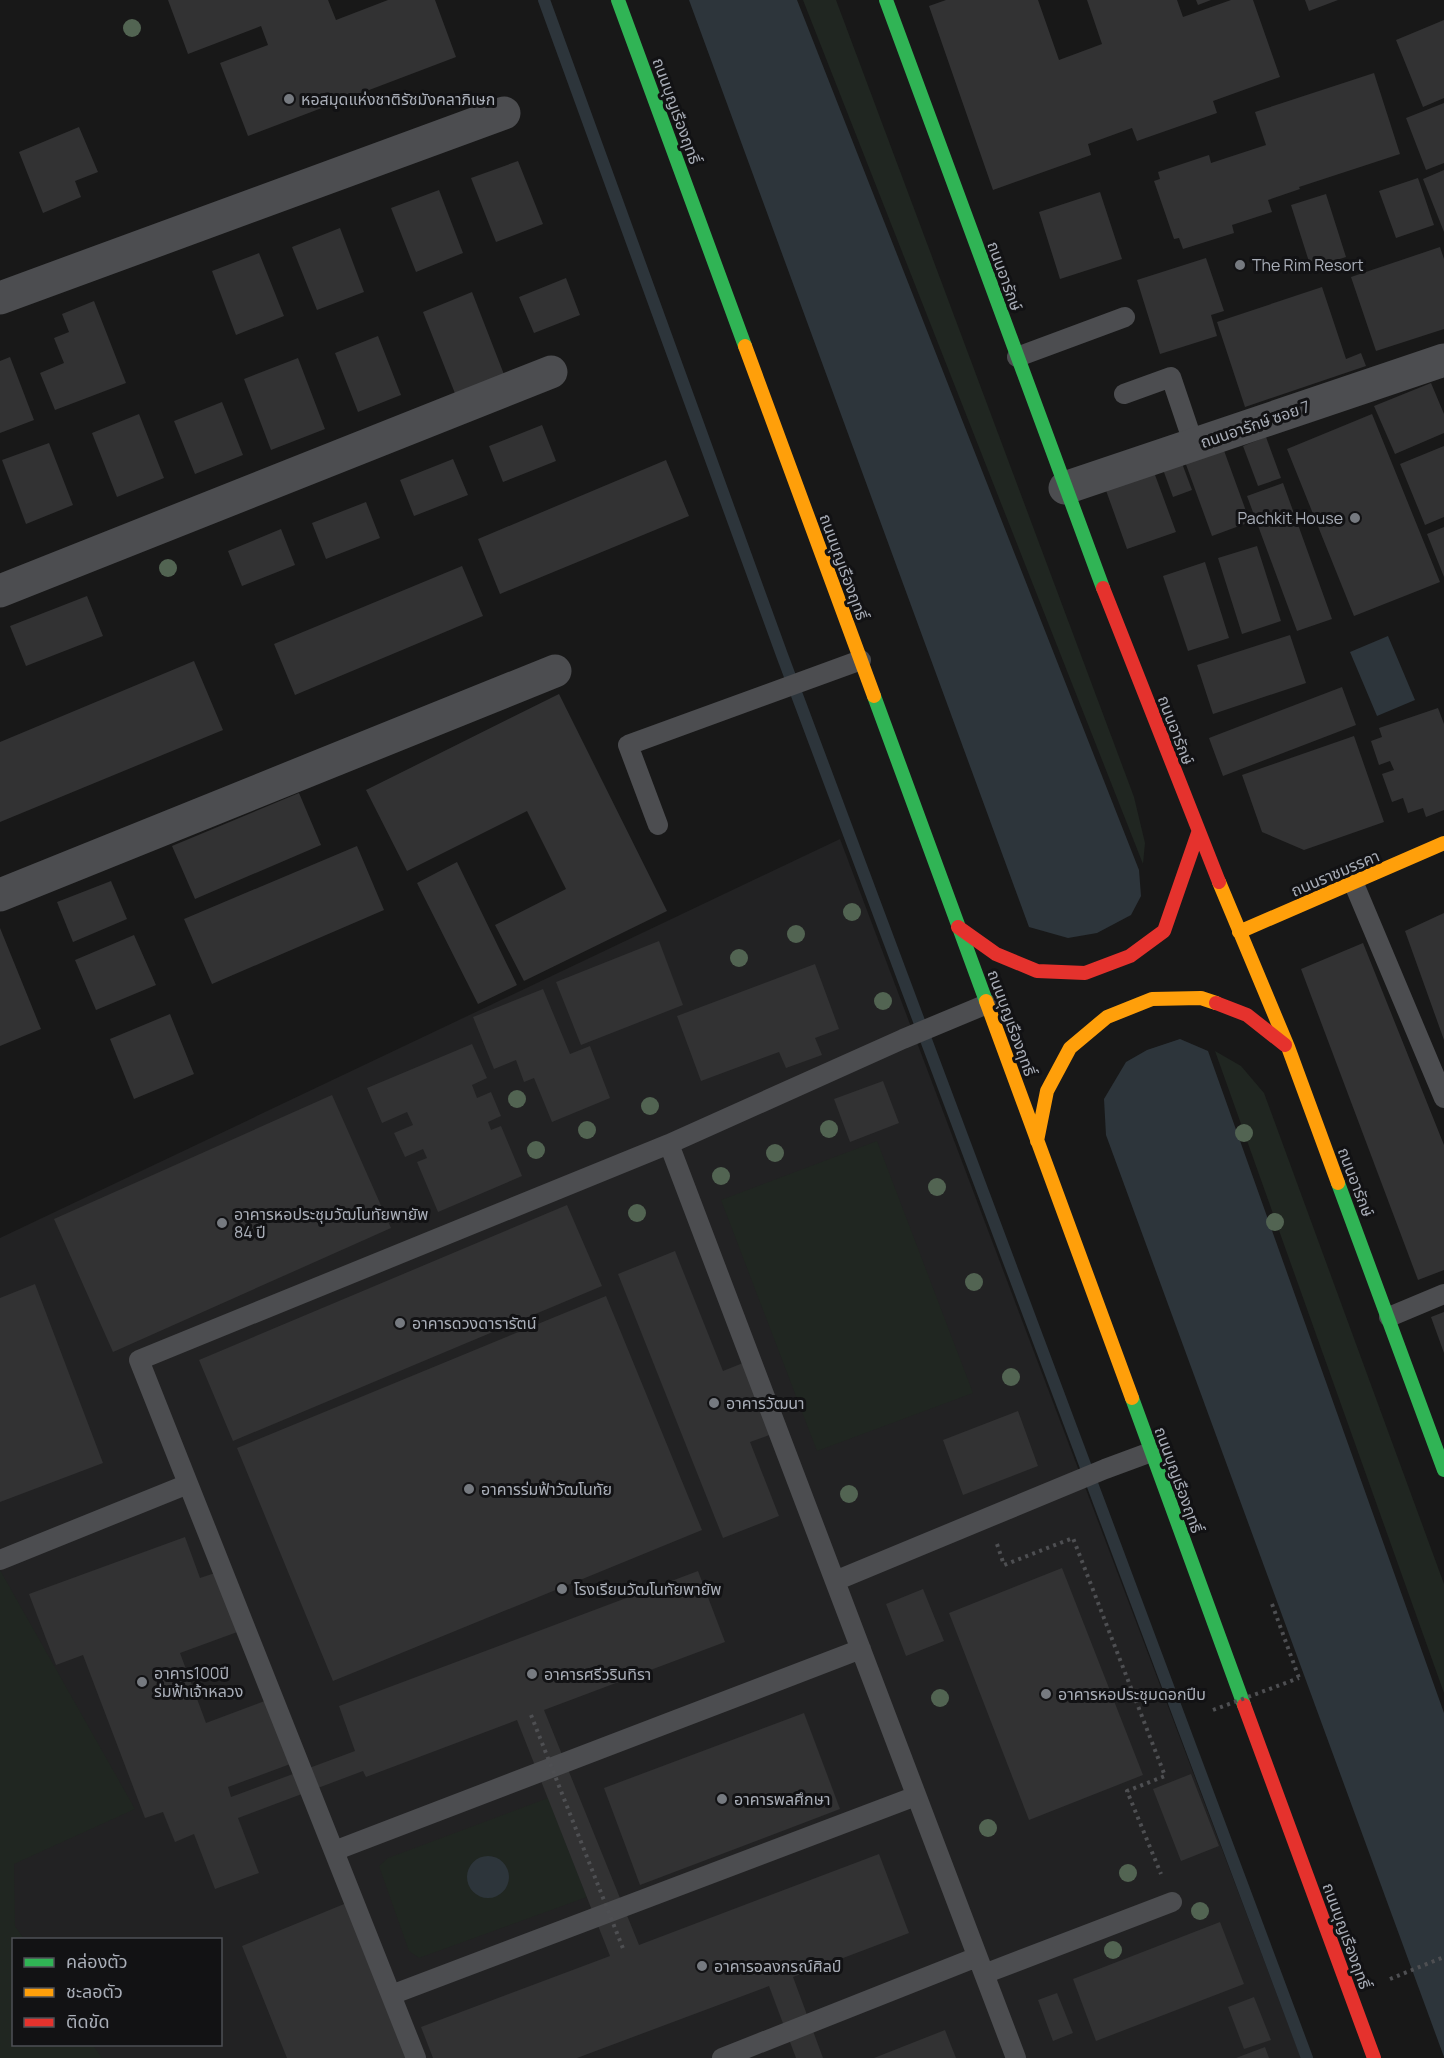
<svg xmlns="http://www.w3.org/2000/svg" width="1444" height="2058" viewBox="0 0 1444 2058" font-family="Manrope,'Noto Sans Thai',sans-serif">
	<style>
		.built { fill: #222223 }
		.green { fill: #202621; fill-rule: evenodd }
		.water { fill: #2d353b }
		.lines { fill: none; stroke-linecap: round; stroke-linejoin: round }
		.stream { stroke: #2d353b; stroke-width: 12 }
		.building { fill: #323233 }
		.path { stroke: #4e4f52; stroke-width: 4; stroke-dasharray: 3 4.5; stroke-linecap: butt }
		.lane { stroke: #4c4d50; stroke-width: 20 }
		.street { stroke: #4c4d50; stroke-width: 33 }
		.fast { stroke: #30b455; stroke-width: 14 }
		.slow { stroke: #ff9f0a; stroke-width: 14 }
		.jam { stroke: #e5322d; stroke-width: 14 }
		.path-bridge { stroke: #4e4f52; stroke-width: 4; stroke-dasharray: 3 4.5; stroke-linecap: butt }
		.tree { fill: #526452 }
		.poi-dot { fill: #767a80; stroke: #121214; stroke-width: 2 }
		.labels { text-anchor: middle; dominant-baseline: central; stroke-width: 6; stroke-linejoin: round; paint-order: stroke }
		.poi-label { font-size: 16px; fill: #a9aeb8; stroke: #121214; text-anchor: start }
		.street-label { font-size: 16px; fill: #a9aeb8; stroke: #121214 }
	</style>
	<rect width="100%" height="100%" fill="#181818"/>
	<path class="built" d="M840,839L1301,2058H71L57,2045L220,2044V1940H14L0,1990V1238Z"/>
	<path class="green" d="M803,0H836L1134,797L1145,843L1143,864Z
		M1215,1051L1241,1066L1264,1093L1444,1584V1693Z
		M877,1141L973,1393L817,1451L721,1200Z
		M0,1570L135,1809L14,1864L15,1926L24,1939L14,1940V2044L93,2045L102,2058H0Z
		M548,1798L587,1897L419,1958L409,1951L379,1866L388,1858ZM492,1856C513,1866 515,1884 495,1897Z"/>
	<path class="water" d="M689,0H797L1139,870L1141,896L1131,915L1097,933L1068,938L1029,927Z
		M1388,636L1415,700L1377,716L1350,652Z
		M1180,1039L1208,1051L1444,1713V2057L1106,1135L1104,1099L1126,1062L1147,1050Z
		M467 1877a21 21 0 1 1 42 0a21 21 0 1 1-42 0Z"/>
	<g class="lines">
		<path class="stream" d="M544,0L782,655L1307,2058"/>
	</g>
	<path class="building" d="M168,0H328L336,20L388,0H435L456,57L248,136L220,63L268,45L261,26L188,54Z
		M946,0H1038L1059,60L1102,44L1087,0H1177L1183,17L1231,0H1253L1280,77L1213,101L1217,113L1137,141L1132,128L1088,144L1091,155L993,190L929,6Z
		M1196,0H1211L1198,5Z
		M1305,0H1338L1309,11Z
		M1444,20V98L1423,107L1396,40Z
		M1374,73L1400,154L1299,187L1300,189L1268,200L1272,212L1232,225L1234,233L1183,249L1179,238L1174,239L1154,181L1160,179L1158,172L1209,155L1211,163L1266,145L1255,112Z
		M1444,103V163L1426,170L1406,118Z
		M79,127L98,172L75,181L81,197L43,213L19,152Z
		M518,161L543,224L496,242L471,178Z
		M1444,170V232L1423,179Z
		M1418,178L1434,225L1396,238L1379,191Z
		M439,190L463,253L416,272L391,208Z
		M1100,192L1122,259L1060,279L1039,212Z
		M1326,194L1346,257L1311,268L1291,205Z
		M340,228L364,292L317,310L292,247Z
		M1440,247L1444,259V329L1376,351L1351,277Z
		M259,253L284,316L236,335L212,271Z
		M1206,258L1224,311L1211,315L1217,336L1160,354L1137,280Z
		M566,278L580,315L534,333L519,297Z
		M1322,287L1346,359L1361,353L1366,366L1245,407L1217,322Z
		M472,292L505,377L456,396L423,312Z
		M94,301L126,383L55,410L40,373L64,363L54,338L69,332L62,314Z
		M378,336L401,395L358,412L335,353Z
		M10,357L34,420L0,433V361Z
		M298,358L325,429L271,450L244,379Z
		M1431,383L1444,414V433L1395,454L1374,406Z
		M222,402L243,455L195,474L174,421Z
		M139,414L164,478L117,497L92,433Z
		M1372,414L1440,582L1354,616L1287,449Z
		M542,425L556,461L503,482L489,446Z
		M1266,437L1281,478L1258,486L1243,446Z
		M49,443L73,505L26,524L2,460Z
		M1222,445L1250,522L1212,536L1184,459Z
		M1444,446V517L1425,525L1400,464Z
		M1180,458L1192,490L1173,497L1161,464Z
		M453,459L468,495L414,516L400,480Z
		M666,460L689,516L500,594L478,539Z
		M1151,464L1176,532L1127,549L1103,482Z
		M1283,483L1332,619L1297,631L1247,496Z
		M366,502L380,538L326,559L312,523Z
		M1444,527V577L1427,534Z
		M281,529L295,565L242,586L228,551Z
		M1257,546L1281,621L1242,634L1218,558Z
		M1205,562L1229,638L1188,651L1163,576Z
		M462,566L483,616L295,695L274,644Z
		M87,596L103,636L26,666L10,626Z
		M1290,635L1306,683L1213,714L1197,665Z
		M194,661L223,730L0,822V742Z
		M1342,687L1356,725L1223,776L1209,738Z
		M559,694L667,911L524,981L495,925L566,889L527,811L407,871L366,790Z
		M1438,708L1444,724V810L1426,817L1423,808L1408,813L1403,798L1392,802L1382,774L1394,770L1390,761L1379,765L1371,741L1382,737L1379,728Z
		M1354,736L1384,822L1304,850L1262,832L1242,775Z
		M299,793L321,845L195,899L172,846Z
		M357,846L384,910L212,984L184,919Z
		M457,862L517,985L478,1004L417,883Z
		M111,881L127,919L73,942L57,902Z
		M1444,913V1040L1405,931Z
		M0,928L41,1029L0,1046Z
		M134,935L156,985L96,1010L75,960Z
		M659,941L683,1005L581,1045L556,982Z
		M1363,943L1444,1145V1270L1418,1280L1301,969Z
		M815,964L839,1029L815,1038L822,1055L786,1068L779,1052L701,1081L677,1016Z
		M543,989L570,1054L590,1046L610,1098L552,1122L534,1078L524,1082L516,1060L494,1069L473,1017Z
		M170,1014L194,1074L134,1099L110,1039Z
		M472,1044L487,1078L472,1085L477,1098L491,1092L501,1116L488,1122L491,1130L501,1126L522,1176L438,1212L417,1162L427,1158L423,1149L405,1157L394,1133L413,1125L407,1112L382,1123L367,1088Z
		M883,1081L899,1123L850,1142L834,1099Z
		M332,1095L391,1228L113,1352L54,1219Z
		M567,1205L602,1286L233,1441L199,1360Z
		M675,1251L723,1371L743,1363L772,1434L750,1442L779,1516L723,1538L618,1274Z
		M35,1284L103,1463L0,1502V1298Z
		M606,1296L702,1530L333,1681L237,1448Z
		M1444,1312V1353L1431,1317Z
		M1018,1411L1038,1466L963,1495L943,1440Z
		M185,1537L200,1578L218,1572L240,1631L180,1653L206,1723L270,1699L293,1763L228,1787L231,1797L355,1751L339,1706L698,1571L725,1642L544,1710L639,1945L879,1854L909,1933L793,1977L823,2058H796L769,1986L577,2058H433L421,2027L610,1956L517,1720L366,1777L363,1771L238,1818L259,1873L215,1889L194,1834L175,1842L163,1812L145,1818L83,1655L56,1665L29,1594Z
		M1062,1568L1143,1775L1029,1820L949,1613Z
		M923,1589L944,1641L906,1656L886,1604Z
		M804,1713L840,1809L640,1885L604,1788Z
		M1191,1774L1219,1846L1181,1861L1153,1789Z
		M349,1902L413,2058H287L242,1946Z
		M1220,1922L1244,1984L1096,2041L1073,1979Z
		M1057,1993L1073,2033L1053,2041L1038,2000Z
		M1254,1997L1271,2040L1244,2049L1228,2007Z
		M945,2030L956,2058H874Z
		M1265,2047L1269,2058H1236Z"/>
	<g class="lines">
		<path class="path" d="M997,1544L1004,1565L1073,1538L1165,1776L1127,1791L1161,1874
			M1272,1604L1299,1678
			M1390,1979L1444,1957"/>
		<path class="lane" d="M1017,357L1125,317
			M1124,394L1171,377L1194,445
			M658,825L628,745L861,660
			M1354,884L1444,1098
			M669,1144L1016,2058
			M1389,1317L1444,1294
			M0,1560L188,1484
			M835,1581L1105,1469L1151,1452
			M334,1851L861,1649
			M984,1974L1172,1902
			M391,1995L916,1796
			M416,2058L139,1360L669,1144L903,1039L987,1004
			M722,2058L977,1957"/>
		<path class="street" d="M0,298L504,113
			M1065,488L1444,360
			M0,591L551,372
			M0,895L555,671"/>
		<path class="fast" d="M618,0L745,346
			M886,0L1103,588
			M874,696L986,1001
			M1338,1183L1444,1470
			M1132,1398L1244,1705"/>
		<path class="slow" d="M745,346L874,696
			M1219,882L1288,1047L1338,1183
			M1239,932L1444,843
			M986,1001L1132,1398
			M1037,1141L1047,1091L1070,1048L1107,1017L1152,999L1201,998L1216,1003"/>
		<path class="jam" d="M1103,588L1219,882
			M958,927L996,954L1037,971L1085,973L1130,956L1164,931L1198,833
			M1216,1003L1247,1015L1285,1045
			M1244,1705L1374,2058"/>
		<path class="path-bridge" d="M1213,1710L1299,1678
			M531,1715L624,1951"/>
	</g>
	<g class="tree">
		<circle cx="132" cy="28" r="9"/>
		<circle cx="168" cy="568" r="9"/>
		<circle cx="852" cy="912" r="9"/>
		<circle cx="796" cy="934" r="9"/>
		<circle cx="739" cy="958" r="9"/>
		<circle cx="883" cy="1001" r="9"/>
		<circle cx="517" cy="1099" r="9"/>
		<circle cx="650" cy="1106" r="9"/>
		<circle cx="829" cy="1129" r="9"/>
		<circle cx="587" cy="1130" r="9"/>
		<circle cx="1244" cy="1133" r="9"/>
		<circle cx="536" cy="1150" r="9"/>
		<circle cx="775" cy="1153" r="9"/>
		<circle cx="721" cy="1176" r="9"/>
		<circle cx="937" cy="1187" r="9"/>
		<circle cx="637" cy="1213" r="9"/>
		<circle cx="1275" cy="1222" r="9"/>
		<circle cx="974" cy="1282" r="9"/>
		<circle cx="1011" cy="1377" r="9"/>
		<circle cx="849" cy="1494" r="9"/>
		<circle cx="940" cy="1698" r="9"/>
		<circle cx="988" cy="1828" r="9"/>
		<circle cx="1128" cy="1873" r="9"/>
		<circle cx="1200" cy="1911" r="9"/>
		<circle cx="1113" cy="1950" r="9"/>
	</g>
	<g class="poi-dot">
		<circle cx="289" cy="99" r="6"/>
		<circle cx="1240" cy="265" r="6"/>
		<circle cx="1355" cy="518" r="6"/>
		<circle cx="222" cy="1223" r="6"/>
		<circle cx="400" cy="1323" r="6"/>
		<circle cx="714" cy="1403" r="6"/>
		<circle cx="469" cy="1489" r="6"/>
		<circle cx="562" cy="1589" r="6"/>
		<circle cx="532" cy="1674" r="6"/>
		<circle cx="142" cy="1682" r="6"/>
		<circle cx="1046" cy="1694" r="6"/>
		<circle cx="722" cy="1799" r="6"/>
		<circle cx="702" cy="1966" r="6"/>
	</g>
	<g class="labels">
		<g class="poi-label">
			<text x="301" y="99">หอสมุดแห่งชาติรัชมังคลาภิเษก</text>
			<text x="1252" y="265">The Rim Resort</text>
			<text x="1343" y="518" text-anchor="end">Pachkit House</text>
			<text x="234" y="1214">อาคารหอประชุมวัฒโนทัยพายัพ<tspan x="234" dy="18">84 ปี</tspan></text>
			<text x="412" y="1323">อาคารดวงดารารัตน์</text>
			<text x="726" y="1403">อาคารวัฒนา</text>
			<text x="481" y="1489">อาคารร่มฟ้าวัฒโนทัย</text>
			<text x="574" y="1589">โรงเรียนวัฒโนทัยพายัพ</text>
			<text x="154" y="1673">อาคาร100ปี<tspan x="154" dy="18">ร่มฟ้าเจ้าหลวง</tspan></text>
			<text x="544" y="1674">อาคารศรีวรินทิรา</text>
			<text x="1058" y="1694">อาคารหอประชุมดอกปีบ</text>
			<text x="734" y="1799">อาคารพลศึกษา</text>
			<text x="714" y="1966">อาคารอลงกรณ์ศิลป์</text>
		</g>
		<g class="street-label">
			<text transform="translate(677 111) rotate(70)">ถนนบุญเรืองฤทธิ์</text>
			<text transform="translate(1005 276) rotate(70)">ถนนอารักษ์</text>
			<text transform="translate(1255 424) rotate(-19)">ถนนอารักษ์ ซอย 7</text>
			<text transform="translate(844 567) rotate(70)">ถนนบุญเรืองฤทธิ์</text>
			<text transform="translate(1176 730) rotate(69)">ถนนอารักษ์</text>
			<text transform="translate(1335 873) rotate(-23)">ถนนราชมรรคา</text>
			<text transform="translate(1012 1023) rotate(70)">ถนนบุญเรืองฤทธิ์</text>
			<text transform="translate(1356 1182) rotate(69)">ถนนอารักษ์</text>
			<text transform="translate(1179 1480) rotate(70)">ถนนบุญเรืองฤทธิ์</text>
			<text transform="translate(1347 1936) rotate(70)">ถนนบุญเรืองฤทธิ์</text>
		</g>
	</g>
	<rect x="12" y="1938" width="210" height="108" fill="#121214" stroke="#4e5056" stroke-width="1.5"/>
	<rect x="24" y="1958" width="30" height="9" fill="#30b455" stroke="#4e5056" stroke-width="1.5"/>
	<text x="66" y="1968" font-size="18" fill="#a9aeb8">คล่องตัว</text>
	<rect x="24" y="1988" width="30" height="9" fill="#ff9f0a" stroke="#4e5056" stroke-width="1.5"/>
	<text x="66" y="1998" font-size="18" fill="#a9aeb8">ชะลอตัว</text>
	<rect x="24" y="2018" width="30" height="9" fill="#e5322d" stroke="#4e5056" stroke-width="1.5"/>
	<text x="66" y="2028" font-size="18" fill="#a9aeb8">ติดขัด</text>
</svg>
